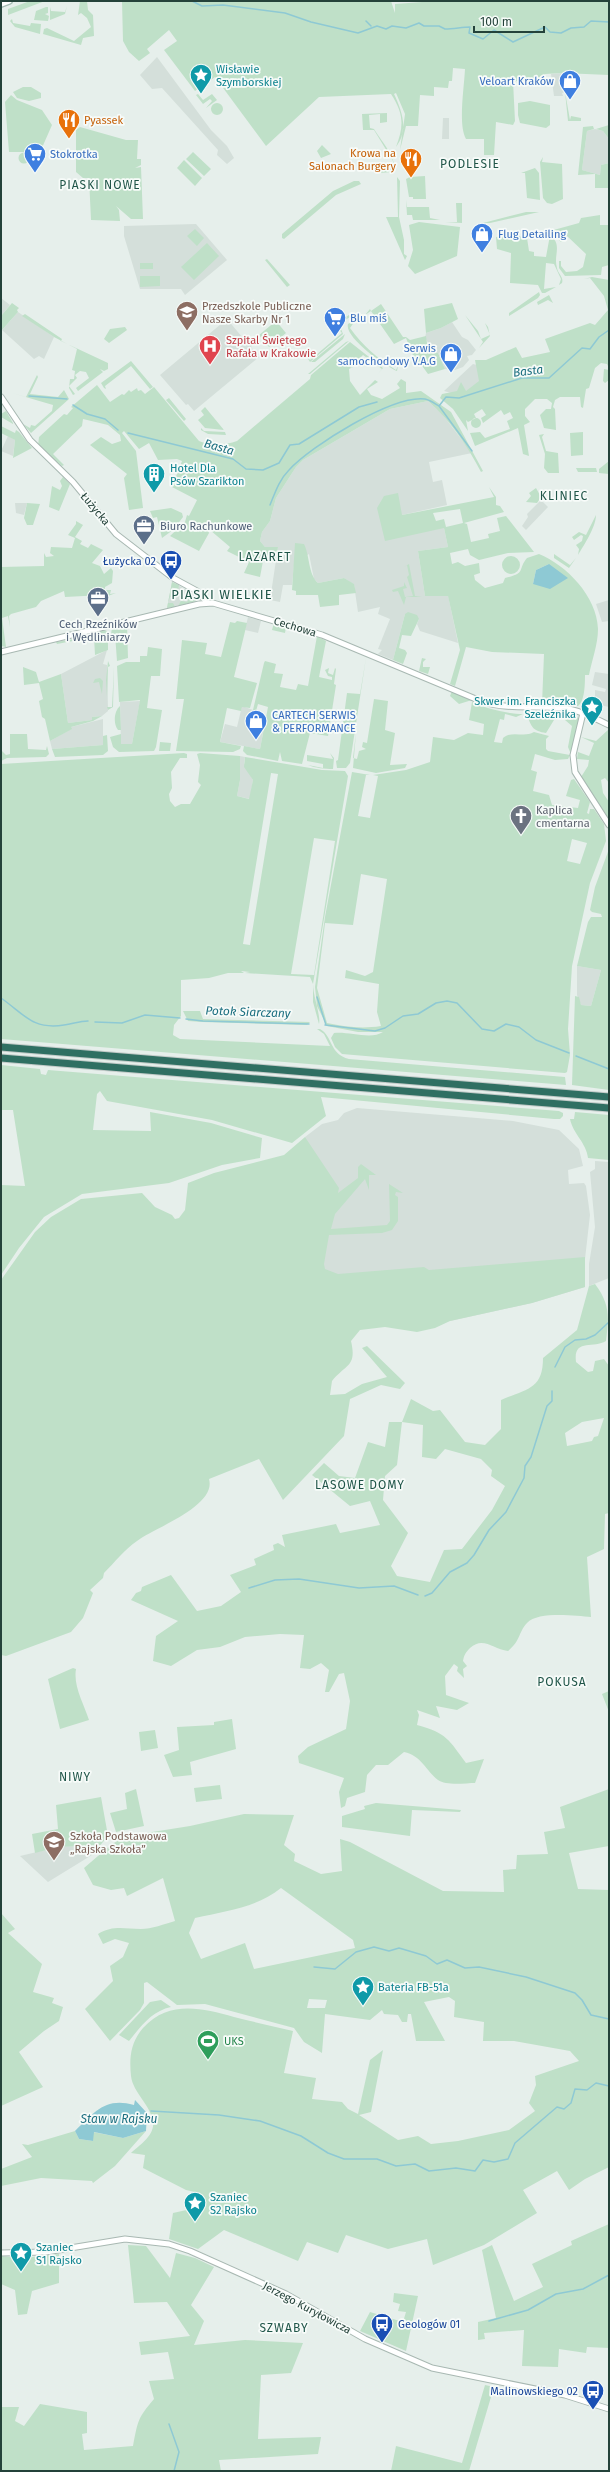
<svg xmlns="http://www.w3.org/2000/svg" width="610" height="2472" viewBox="0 0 610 2472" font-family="'Fira Sans',sans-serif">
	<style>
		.built { fill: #d4dfda }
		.green { fill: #bfe0c8; fill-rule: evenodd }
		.water { fill: #8ec9d4 }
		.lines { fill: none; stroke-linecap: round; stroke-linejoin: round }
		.stream { stroke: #8ec9d4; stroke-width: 1.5 }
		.tertiary-casing { stroke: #a8b8b2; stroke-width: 7 }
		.secondary-casing { stroke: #a4bbb3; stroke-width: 8 }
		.motorway-casing { stroke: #c2cac8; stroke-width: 9 }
		.tertiary { stroke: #fff; stroke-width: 5 }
		.secondary { stroke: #fff; stroke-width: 5.5 }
		.motorway { stroke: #2f6f62; stroke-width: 7 }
		.labels { text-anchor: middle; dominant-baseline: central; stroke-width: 3.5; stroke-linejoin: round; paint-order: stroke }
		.culture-label { font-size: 11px; fill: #0d838f; stroke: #f7fbf9; text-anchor: start }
		.shop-label { font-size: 11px; fill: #366cbe; stroke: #f7fbf9; text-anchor: start }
		.food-label { font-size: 11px; fill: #c56008; stroke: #f7fbf9; text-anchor: start }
		.education-label { font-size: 11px; fill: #785e54; stroke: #f7fbf9; text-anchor: start }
		.health-label { font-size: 11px; fill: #be3a42; stroke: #f7fbf9; text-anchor: start }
		.street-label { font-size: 11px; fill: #24423a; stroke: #f7fbf9 }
		.service-label { font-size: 11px; fill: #4e5e75; stroke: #f7fbf9; text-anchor: start }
		.transit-label { font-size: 11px; fill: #164399; stroke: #f7fbf9; text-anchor: end }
		.worship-label { font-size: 11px; fill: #5b616d; stroke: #f7fbf9; text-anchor: start }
		.leisure-label { font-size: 11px; fill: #27864d; stroke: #f7fbf9; text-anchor: start }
		.neighbourhood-label { font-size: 12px; letter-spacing: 1px; fill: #1f5548; stroke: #f7fbf9 }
		.water-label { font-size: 12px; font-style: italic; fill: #1c6f80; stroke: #f7fbf9 }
		.quarter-label { font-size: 13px; letter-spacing: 1px; fill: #1f5548; stroke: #f7fbf9 }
	</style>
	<rect width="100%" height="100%" fill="#e6efeb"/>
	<path class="built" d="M157,57L211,130L227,146L234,158L227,164L217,155L218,150L162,88L152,89L140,75Z
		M562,73L565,92L562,93L563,96H554L551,74Z
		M443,118H449V139H442Z
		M595,129L603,131L609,139V163L601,165L600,175L582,170L587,131Z
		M196,224L227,260L185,295L181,289H140L124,236V226Z
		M1,298L10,305L1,316Z
		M18,312L54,337L44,359L39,356L34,359L2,330Z
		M227,319L248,344L252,341L254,343L251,347L259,357L194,411L188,404L186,405L160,375Z
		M452,322L462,337L468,340L476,350L472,355L467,356L469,360L463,367L455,370L445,369L438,353H435L425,338L426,333L441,328Z
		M473,364L477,365L480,381L472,388L459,395L444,391Z
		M428,401L442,414L472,453L429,462L433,482L442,480L447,505L402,515L444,528L448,547L418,551L425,596L448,595L458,643L420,631L417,624L419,619L405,614L393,660L378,654L382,650L378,649L390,619L378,614L380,607L358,612L354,585L344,578L318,583L314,579L309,554L294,565L292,585H283L280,602L270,600L278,547H265L260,541L262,532L270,521L276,498L296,467L303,460L390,409Z
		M8,436L15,440L13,456L1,451Z
		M541,500L548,507L526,530L522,526L528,517L527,514Z
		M15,503H27L24,515L16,513Z
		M172,582L194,594L196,601L167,608Z
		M609,600V621L602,622L596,604Z
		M248,617L261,621L258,633L245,630Z
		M107,650L103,664L107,665L108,711L102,716L92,717V720L68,723L61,674Z
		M595,672L609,674V707L591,703L592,696L595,697V690L605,692L606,689L592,685Z
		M140,701L132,744L121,745L120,702Z
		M242,706L253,710L251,724L264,727L260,749L220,742L225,724L237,727Z
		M103,719V745L52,749L50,741L71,729V727Z
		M240,756L245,757L244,763L253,780L250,799L237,796L240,780Z
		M577,966L601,970L591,1006L581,1005L577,995Z
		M357,1108L513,1121L559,1130L579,1149L583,1166L568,1170L569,1184L584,1183L586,1186L590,1215L585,1259V1287L532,1303L450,1321L320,1270L305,1137L322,1124L338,1120L344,1113Z
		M595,1161L609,1162V1278L589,1286V1264L595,1227L590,1172L595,1169Z
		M88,1846L92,1855L48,1882L20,1856L58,1847Z"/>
	<path class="green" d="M30,1H45L8,15V9Z
		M80,1H87L88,10L93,15L94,36L83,38L81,45L43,34L44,29L47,28L74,41L91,27L87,18L81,13L78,15Z
		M122,1H391L395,13V4L422,2L609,1V75L562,73L545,74L544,82L513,81L515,121L513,125L496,122L494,155H484V139H466C458,125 464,89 465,69L453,68L452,81H449L448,88L434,87V96L420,95L418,126H406L400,150L405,114L396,93L394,94C402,111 409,130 396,147C404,126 404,114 391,94L319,97L266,146L215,77L195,91L164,50L177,41L169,30L147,49L150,53L139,61L129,52L123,41Z
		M67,6L65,14L50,20V7L51,11L65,12Z
		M46,7H48V13L45,14L49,16L48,21L34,20L36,11Z
		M12,19L13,23L30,26L31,23L41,24L40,34L15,27L10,21Z
		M23,87H31L41,93V98L29,101L17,98L13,92Z
		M565,92L570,120L571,116L581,118V121H568Z
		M198,94L203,100L212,94L217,100L206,108L212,101L210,99L203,104L196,95Z
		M11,95L17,100L42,110L52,125L41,150V159L34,160V152H9L5,102Z
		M530,101L550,105V125L546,128L520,123L518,115V103Z
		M211 109a6 6 0 1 1 12 0a6 6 0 1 1-12 0Z
		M387,113V122L380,123V131V114L369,115L370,128L374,129C381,141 399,160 393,172L378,173L373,168H393V161L374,130H363L362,114Z
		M609,125V139L603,131L596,129Z
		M593,126L594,129L587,131L582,170L600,175L601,165L609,163V188H595V174L578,175L583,127Z
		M80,127L126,140H138L137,159H141V165L135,168L141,167L143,219H131L116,206L119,210L120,221L91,220L89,178H83L76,172V130Z
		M322,145L331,154L321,158L317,151Z
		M193,152L211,169L204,176L186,159Z
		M18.5 158a5.5 5.5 0 1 1 11 0a5.5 5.5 0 1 1-11 0Z
		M543,157L542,162L562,164L563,199L552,204L547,203L543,198L540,162Z
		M184,160L202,178L195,186L177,168Z
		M535,168L539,173L540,200L527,198L525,173H521Z
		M425,176L426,199H413V197H409L406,179L410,177Z
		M397,177L400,181L399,217L404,240V254L407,256L405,260L386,217H398Z
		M354,181H359L361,184L336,195L284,239L282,238V234L333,191Z
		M406,200L407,207H429L430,218L440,220H413L412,215H407Z
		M456,203H462V223L445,222H457Z
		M526,212H539L490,223H483Z
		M600,215V225H609V265L602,267L601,275L565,276L559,268V261H561V266L566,272L577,271L583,267L586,254L567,236L565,241L561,242L550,231L579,223L581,218Z
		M419,222L460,227L457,256L415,274L408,266L413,250L409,225Z
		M195,229L204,238L197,246L187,236Z
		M517,234L518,236L527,238L529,251L534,252V256L546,257L550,235C563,245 553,255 557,268C558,274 564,277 562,283L559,285L561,279L554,264L546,263L544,289L556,287L545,293H542L538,285L510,283L511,253L497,249L496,237Z
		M207,243L219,256L194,280L181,267Z
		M267,259L290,285L287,287L265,260Z
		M140,263H153V269H140Z
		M140,276H160V286L140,287Z
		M592,277L609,280V368L607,364L601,363L595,368L589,388L586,389L583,408L581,407L580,397H560L555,400L553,407L555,409L556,430L544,428L540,415L546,409H551L552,403L547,399H535L525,409V416L530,422L524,425L529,456L523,454L518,428L475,446L470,433L480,432L485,438L510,429L507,421L513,418L510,412L504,415L501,410L483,423L481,418L486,415L482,409L474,414L476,418L468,422L466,420L468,431L453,409L440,398L442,394L457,391L461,382L466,391L479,381L475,360H486L516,347L522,358L550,352L545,339L590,323L595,325L608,310L604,296L590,278L584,279Z
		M539,292L540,295L538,298L509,316V313Z
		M549,295L553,303L548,300L538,305L537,302Z
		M12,303L19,308L17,310L18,312L1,331V316Z
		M452,303L458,319L441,328L426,333L424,309Z
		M381,304L403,337H406L410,340L426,336L427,343L435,353H438L445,369L428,374L420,363H416L406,338L394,344L371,311L365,315L370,309L371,311Z
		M25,314L62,339L61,341L108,363V369L104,371L100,369L103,372L78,391L74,385L76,388L89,378L86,372L80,371L75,375L77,378L69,386L75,394L73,395L69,388L70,379H74L75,371L72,370L77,349L54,337L22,316Z
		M349,315L350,317L339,324L343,334L310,362L305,354L310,360L342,333L337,327L341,320Z
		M465,315L478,331L481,339L490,335L485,323L488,327L490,336L479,348L483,342Z
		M357,318L350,328C363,346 377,358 396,370L398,366L397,371C385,366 344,337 348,324Z
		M276,321L286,333L269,347L259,335Z
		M125,327L127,330L109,343L104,339L110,329Z
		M345,334L343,339L315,362H311Z
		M349,341L310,374H308L346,342Z
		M350,342L383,368L377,375L382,369L363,355L350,368L357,365L349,369L350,381L360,395L375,380L378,382L367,389L371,395L382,399L400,388L397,384L401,379L406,382V393L421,391L451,412L483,471L481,472C467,445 450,420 428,401L390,409L303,460L296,467L276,498L270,521L262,532L260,541L265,547H278L276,562L263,561L260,577L244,573L249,562L227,551L230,547L210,530H208L209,533L199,551L170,536L185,522L187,515L189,516L197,500L172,487L182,461L177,459L158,460L149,443L139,449L124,431L122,433L136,451L143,508L129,510L124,478L127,474L90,445L101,437L112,444L121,441L120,435L108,425L83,419L82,426L53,454L64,465L62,466L38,446L39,437L64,414L67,415L73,408L71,407L97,385L110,402L122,394L124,395L129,390L131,392L137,388L136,385L138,391L141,390L145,394L154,387L199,441C210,446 226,445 237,441L310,379L311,375Z
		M131,361L153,387L150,389L131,366L105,386L106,389L104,388L101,383Z
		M604,369L609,370V380L605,383L603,381Z
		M37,375L38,377L30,394L58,397L64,390L69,399L31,433L23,424L30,428L31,425L35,426L52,411L53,405L12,393L26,397Z
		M169,398L186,419L184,421L166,400Z
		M205,407L224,430L205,428L198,420L204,415L201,411Z
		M6,411L13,423V424L1,417V414Z
		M471 423a5 5 0 1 1 10 0a5 5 0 1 1-10 0Z
		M1,426L15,433L16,430L19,432L32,448L13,458L15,440L1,433Z
		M201,428L204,431L225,432L226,435L208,434L201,430Z
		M583,432V455L571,456L570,433Z
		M544,434L542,437L546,451L558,453L559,473H548L544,468L545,454L539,435Z
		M609,461V474L599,473V469Z
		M576,468H596L597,472H578Z
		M63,477L70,484L59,511L49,507L52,486L60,490L62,486L60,481Z
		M489,487L496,497V505L500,506L504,512L464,523L467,524L471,542L489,538L488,534L500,531L497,518L506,516L534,552L508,553L479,560L470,555L468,549L450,553L452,564L458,562L465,566L479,563L480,573L474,575L475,580L485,588L503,583L505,578C527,573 517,570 527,558L539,554C566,565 597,596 598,629C598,644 592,660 589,675H585C585,683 585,701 578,706L542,704L544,654L492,652L466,647L455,686L450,684L460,650L448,596H425L418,551L448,547L444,528L385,541L377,508L384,496L398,493L402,515L494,497ZM460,509L463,523L446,527L444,519L436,521L433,513ZM549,564L533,584L536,570Z
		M536,488L541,497L537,503L526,502L531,496L529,493Z
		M27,503L40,504L33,525H27L24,518Z
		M171,508L182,513L183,517L173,530L162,538L157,517L153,518L150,511Z
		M596,515C596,527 584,545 578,555L579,549L576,545L582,541L583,536L581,535L574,540L572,537L579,532L586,535Z
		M76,521L83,525L75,537L82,541L80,544L88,548L91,544L103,550L92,563L100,566L104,574L111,568L113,571L112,583L105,587V590H111L110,594L116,593L105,597L103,595L65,597L64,591L41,601L36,607L11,614L9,616L10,627L8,616L2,618L6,647L1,646V567L44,566V553L46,557L54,556L50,553L51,547L72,548L75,538L68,535L76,524Z
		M295,543L304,544C310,556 308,574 318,583L344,578L354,584L356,593L339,595V605L320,607L318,595H296V591L292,590Z
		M554,554L570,565L576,558L569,568L554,558Z
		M502 565a9 9 0 1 1 18 0a9 9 0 1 1-18 0Z
		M409,564L415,596L422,597H406L404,605L398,591L393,592L392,590L404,586V582L407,588L403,589L405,597L413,596L407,577L409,575L407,565L404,567Z
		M172,582L179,585L178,590L172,587L174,597H170L168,603H173L175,607L167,608Z
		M190,598L196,599V601L178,606L181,601L187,602Z
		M408,612L417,615L419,619L411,636L402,635L399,648L405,650L407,653L403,664L393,660L405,614Z
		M237,621L247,623L234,677L257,683L250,708L242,707L241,711L227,708L220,742L241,746L240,749L233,752L176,751L184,699H176L182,640L207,643L205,654L221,657L230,622L235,623Z
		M274,623L286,627L285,633L272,630Z
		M127,624L128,658L117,661L115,634H111L112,628Z
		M104,630L108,632V650L95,655L94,637L57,644L56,642L80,638Z
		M317,636L326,641L319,677L332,680V677L328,676L325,670L329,668L328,673L333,675L335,668L336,669L334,684L336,685L328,736L310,733L302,764L282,761L280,752L278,761L247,755L243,751L244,746L260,749L268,707L258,704L256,711L253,710L264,663L265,661L276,664L274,673L283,674L280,687L296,690L298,684L308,686Z
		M148,647L162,649L160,676H151L147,708L162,710L156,747L154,751L119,752L113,747L110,737L121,734V744H132L140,700L119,702L117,666L126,662H140V656H147Z
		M366,658L350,763L346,768H337L336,761L338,760L347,693L360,694Z
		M422,658L426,659L423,662V667H430L428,674L419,671Z
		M108,661L110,666L108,667L107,697L106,680Z
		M23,667L36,672L39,682L61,674L68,723L92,720V717L102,716L93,721L71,727L72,729L50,741L45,719L42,717L39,701L43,699L39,683L24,685Z
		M114,667L113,707L108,710L107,707H112Z
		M95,679L100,678L103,681L102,694L99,682L93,683Z
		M452,691L472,700L459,704L450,696Z
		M374,699L388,701L385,730L395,733L390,765L407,764L405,768L376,773L353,768L356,733L353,758L357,759L359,751L366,749L362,747L363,742L367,743Z
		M472,702C485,708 507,714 523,714L516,717L505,714L504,720L500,719L494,742L502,743L503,738C512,730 524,738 534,732L549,736L546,739V749L548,751L570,755L568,759L555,760L535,754L531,770L537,772L533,791L549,795L552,805L578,808L580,800L566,796L571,780L574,779L590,802L587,813L589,814L590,809H594L604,824L606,841L590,883L572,966L568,1029L570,1055L567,1072L565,1073L342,1054L335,1047L331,1038L334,1033C348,1031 371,1040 383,1032H358L327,1026L317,1006L315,987L325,917L352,772L370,775H366L358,816L370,818L378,776L373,775L406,770L430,762L433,737L454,740L468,733L483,735L484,724L469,720ZM572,839L587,843L580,864L567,861ZM361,874L387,879L373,972L365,976L346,970L345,978L379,984L377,1012L381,1026C362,1029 346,1027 327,1023L317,988L325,923L353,925Z
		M120,706L121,730H118C113,724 114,711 120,706Z
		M558,711L561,714L560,719L554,720L546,733C533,731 531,727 527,714H545Z
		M571,713L577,716L579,721L572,752H570L568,747L572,726L565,720Z
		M609,729V783L605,778L601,780L603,793L609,802V819L581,777L588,766L589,760L577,759L578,750V752L589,756L594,743L581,737L596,741Z
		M10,734H27L28,749L46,750L47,746L49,754L46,757L7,758L1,761V750L6,755L10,754Z
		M107,735L108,751L103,755L55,757L52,749L103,745V736Z
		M160,742L171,743L170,751H159Z
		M184,753L187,754V758H180L171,772L172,788L169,794L170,801L175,807L181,804H190L201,785L198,782L200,765L197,754L200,753L240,756V780L237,796L249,799L253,780L244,767L245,757L322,770L345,771L348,776L313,984C313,996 321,1016 319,1024L313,1002V984L310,977L245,973L250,972L241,971L244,973H228L209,978L181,980V1016L174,1025L173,1035L180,1039L330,1046L324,1034L317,1029H320C333,1036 329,1054 349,1059L565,1077L566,1085L1,1039V764ZM271,773L278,774L250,945L243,944ZM314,838L335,841L314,975L291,974Z
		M330,753L334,758L333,769C325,769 315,768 308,765L323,768V764L307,761V755L333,759Z
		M609,849V1090L572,1085L575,996L579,997L581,1005L591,1006L601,970L577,966L575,986L577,966L588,922L591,917H602L601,914L592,912L590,910L595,887Z
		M183,1011H200L203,1019L310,1022L307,1025L202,1022L188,1021Z
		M1,1065L40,1069L41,1074L46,1075L48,1070L559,1111L563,1113V1116L560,1119H554L321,1097L326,1116L292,1143L212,1120L107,1101L100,1091L97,1094L93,1130L151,1131L150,1112L211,1123L262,1138L260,1158L222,1165L169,1183L82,1194L44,1217L19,1248L1,1275V1185L25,1186L13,1110H1Z
		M575,1112L609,1115V1160L588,1158C586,1142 573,1134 570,1119H574Z
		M305,1137L339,1188L338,1193L358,1178V1167L361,1164L376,1175H369V1190L365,1179L335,1214L331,1229L387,1225L390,1221L389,1184L403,1193L396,1192L395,1195L398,1197V1221L392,1230L382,1233L329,1235L324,1264L325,1269L338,1274L424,1267L429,1270L585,1257V1287L532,1303L450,1321L435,1328L417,1332L385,1327L360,1330L351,1341C357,1367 346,1364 332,1381L330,1395L345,1394L362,1384L387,1377L362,1348L367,1346L405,1383L400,1389L381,1385L350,1399L344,1436L283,1500L259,1459L209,1479C217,1506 154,1528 137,1541C125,1549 114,1563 104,1573L103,1578L90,1590L93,1593L83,1618L71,1632L6,1656L1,1655V1280L35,1232L51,1217L81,1199L142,1193L155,1207L172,1215L175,1219L179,1218L185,1210L188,1183L214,1173L284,1155Z
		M595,1284C610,1304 609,1316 606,1341C593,1349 573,1338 576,1362L588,1372L593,1371L595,1361L604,1359L609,1366V1513L605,1514L604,1549L587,1557L591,1617C576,1616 538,1611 527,1623C518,1633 521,1640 508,1651C493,1649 483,1636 470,1648C466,1652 464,1655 463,1661L467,1666L463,1669L464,1678L457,1671L458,1667L454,1664L445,1676L446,1695L469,1703L457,1710L436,1706L440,1718L417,1710L419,1715L417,1725C447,1733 449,1740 466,1763L484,1759L475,1783C466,1783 446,1786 438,1780C426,1771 421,1755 404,1752L388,1765H376L367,1775L365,1792L347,1798L345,1806L341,1808L339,1792L344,1778L299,1763L298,1756L308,1747L346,1729L350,1701L344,1673L339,1674L329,1692H325L329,1670L321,1663L310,1669L300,1668L304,1635L280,1634L245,1637L220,1647L197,1650L171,1666L153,1661L156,1636L178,1621L131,1600L136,1593L141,1591L142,1587L171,1575L197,1611L221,1606L241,1592L230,1575L256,1565L254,1559L274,1550L273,1545L278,1543L285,1547L282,1535L336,1524L340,1533L380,1525L370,1501L350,1506L312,1475L324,1463L339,1476L355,1478L368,1442L385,1447L389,1422H402L411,1399L433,1411L440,1410L465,1442L485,1445L501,1429V1400C526,1389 543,1390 543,1358L577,1330L589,1286ZM604,1418L598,1436L594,1437L592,1441L567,1446L565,1433L582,1422ZM402,1422L423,1425L422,1457L436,1459L445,1449L481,1459L492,1470L491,1476L505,1486L492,1510L462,1549L444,1550L430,1582L397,1576L391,1566L408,1533L383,1500L385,1476L397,1465Z
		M73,1668L76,1669C73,1686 84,1704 89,1720L60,1729L48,1679Z
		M609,1691V1712L602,1694Z
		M232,1719L236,1749L190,1762L192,1775L173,1777L164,1755L179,1750L177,1727L214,1725V1722Z
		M155,1730L158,1748L141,1751L139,1732Z
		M220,1785L222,1799L196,1802L194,1788Z
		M136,1789L144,1826L116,1832L110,1813L127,1809L125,1793Z
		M609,1789V1846L569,1853L578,1889L609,1890V2167L585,2179L569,2190L557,2171L523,2190L537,2213L484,2245L433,2265L427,2239L388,2249L346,2235L338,2253L307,2242L298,2261L224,2230L198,2249L169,2239L173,2213L191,2209L195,2192L186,2190L143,2168L145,2155L131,2153C140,2145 155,2135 153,2122C151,2105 133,2093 131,2076C129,2057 131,2042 143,2028C169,2000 201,2008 234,2017C253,2022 273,2026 293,2031L284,2073L316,2078L312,2099L342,2102L348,2109L358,2114L370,2060L383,2050L371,2112L359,2115L398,2140L418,2136L431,2144L458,2141L509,2130L535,2111L529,2103L536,2085L535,2076L579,2061L570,2051L514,2041H483L484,2022L454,2017L455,2001L449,1997L424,2002L445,2041H416L411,2014H408L407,2022H402L398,2015L384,2014L382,2010L370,2020L325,2014L322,2053L304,2042L294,2028L205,2004L177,2005L147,1982L144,1983V2003L140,2010L110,2041L85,2009L113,1981L110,1966L123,1957L129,1943L115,1939L103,1944L98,1934C113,1925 124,1929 141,1929C151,1929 165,1924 175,1921L163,1878L127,1896L124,1888L111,1890L93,1885L84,1868L112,1844L127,1836L190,1826L244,1814L294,1815L284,1845L295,1854L294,1861L321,1874L342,1871L340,1839L350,1842L443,1891L504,1892L503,1870L516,1869L517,1855L548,1854L544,1832L565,1828L560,1807ZM281,1888L353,1940L355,1948L254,1969L245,1943L201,1959L189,1933L195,1918C226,1911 256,1908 281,1888ZM309,1999L327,2000L325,2008H307Z
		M101,1797L108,1836L92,1855L88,1846L58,1847L35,1853L32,1834L58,1829L56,1805Z
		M376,1803L461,1810L460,1812L412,1810L410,1836L342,1827V1816L365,1809L364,1806Z
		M1,1913L15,1929L8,1933L42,1964L33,1992L54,1998L52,2003L63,2007L59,2021L44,2031L19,2052L43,2087L1,2106Z
		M161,2000L171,2007C152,2011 141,2026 129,2041L119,2035L150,2002Z
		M75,2131L79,2139L93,2141V2132L123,2138L146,2131L115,2166L93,2183L92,2181L41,2178L1,2186V2169L32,2157L22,2144L28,2145Z
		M609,2224V2348L587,2347L586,2353L559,2349L558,2367L522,2366L524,2330L484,2333L485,2339L478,2340V2322L496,2318L482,2250L492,2245L514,2301L543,2287L532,2264L572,2245L571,2241Z
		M128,2245L146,2246L170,2278L176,2253L195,2258L214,2267L191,2305L204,2321L194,2345L245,2340L303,2343L291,2373L261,2375L258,2439L321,2437L318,2454L219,2460L221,2471H1V2407H19L15,2421L24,2426L40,2404L87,2412V2433L82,2434L84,2450L133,2446C138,2421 137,2419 154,2399L149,2381L174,2379L168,2352L141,2355L139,2342L190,2336L167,2302L134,2303Z
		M59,2254V2283L32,2291L27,2314L18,2315L15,2290L1,2284V2256L23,2258Z
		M394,2293L418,2296L406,2351L360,2331L370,2312L403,2322L406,2312L398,2311L400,2304L393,2302Z
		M485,2385L494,2387L469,2471H391L396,2446L462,2463Z"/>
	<path class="water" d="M549,564L568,578L550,589L533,584L536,570Z
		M135,2100L147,2113L146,2131L123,2138L94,2132L93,2141L79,2139L75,2131C95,2112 105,2097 134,2105Z"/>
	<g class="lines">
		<path class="stream" d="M192,1L202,6L223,5L285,13L311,22L358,33L377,26L386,29L392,26L406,28L419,23L424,26H439L445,29C454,29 462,27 470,27L469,33L483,39L494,30L513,42L545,27L550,32L561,33L571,28L584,27L591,21L609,22
			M366,21L371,26
			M29,396L67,399
			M73,405L87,414L105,419L118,430
			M439,406L472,451
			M128,433L233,459L246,469L263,470L279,463L290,445L299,444L359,407L377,402
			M270,505C275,493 279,480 289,470C311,446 392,395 425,399C430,400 434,403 439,406L446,397L459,398L522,378H549L582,348L590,349L599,337L609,330
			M317,997L326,1025
			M1,998C24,1014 32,1030 64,1025C73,1024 79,1021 88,1021
			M186,1019L203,1021L309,1024
			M95,1022L122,1023L145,1015L180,1018
			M325,1025L375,1031L385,1028L403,1016L418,1014L436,1003L447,1001L457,1003L482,1029L494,1031L506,1024L519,1027L536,1040L569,1053
			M576,1056L609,1069
			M555,1367L565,1347L575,1340L586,1339L595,1335L609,1322
			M249,1588L275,1580L299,1579L359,1588L394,1586L418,1595
			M425,1596L432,1593L450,1572L467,1563L474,1555L489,1530L506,1512L524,1478L525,1466L531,1457L547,1406L552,1401V1391
			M314,1967L335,1969L356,1952L374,1947L389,1951L399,1948L426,1956L437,1964L447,1960L465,1968L479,1967L526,1977L575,1993L582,2000L591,2015L609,2019
			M151,2111L219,2115L260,2121L301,2136L328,2153L344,2159H377L396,2166L415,2164L429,2171L456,2168L475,2171L483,2160L494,2162L508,2159L515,2143L557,2107L564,2109L571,2103L575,2089L587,2090L596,2083L609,2086
			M489,2321L528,2310L556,2294L583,2289L609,2275
			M169,2424L179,2452L174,2471"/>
		<g class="tertiary-casing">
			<path id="tertiary" d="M1,397L30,440L73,482L116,534L173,578L197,591L208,603
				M1,652L199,604L213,603L322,635L483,702C509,710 536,705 563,708C579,710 594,718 609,725
				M583,713L573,755L575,772L609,825
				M1,2253L46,2252L125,2239L169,2244L190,2251L286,2294L365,2339L432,2368L565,2395L609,2409"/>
		</g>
		<g class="secondary-casing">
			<path id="secondary" d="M1,4L9,1"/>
		</g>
		<g class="motorway-casing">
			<path id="motorway" d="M1,1047L609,1097
				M1,1058L609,1108"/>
		</g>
		<use href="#tertiary" class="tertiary"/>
		<use href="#secondary" class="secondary"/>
		<use href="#motorway" class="motorway"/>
	</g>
	<defs>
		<g id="sight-pin" transform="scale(1.15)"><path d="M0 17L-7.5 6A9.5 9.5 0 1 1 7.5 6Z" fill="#0f9aa8" stroke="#f7fbf9"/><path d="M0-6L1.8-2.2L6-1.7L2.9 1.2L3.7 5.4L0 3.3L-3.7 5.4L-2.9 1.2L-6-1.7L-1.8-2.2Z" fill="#fff"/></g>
		<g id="shop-pin" transform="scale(1.15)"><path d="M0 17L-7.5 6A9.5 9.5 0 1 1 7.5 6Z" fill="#3f7fe0" stroke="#f7fbf9"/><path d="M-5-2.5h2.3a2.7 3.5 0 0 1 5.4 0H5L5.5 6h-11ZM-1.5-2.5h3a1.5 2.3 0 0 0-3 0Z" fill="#fff"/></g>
		<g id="restaurant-pin" transform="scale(1.15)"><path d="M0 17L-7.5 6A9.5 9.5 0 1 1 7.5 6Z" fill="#e8710a" stroke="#f7fbf9"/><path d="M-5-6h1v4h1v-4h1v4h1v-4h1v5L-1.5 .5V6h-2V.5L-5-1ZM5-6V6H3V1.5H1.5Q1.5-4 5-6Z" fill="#fff"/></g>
		<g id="supermarket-pin" transform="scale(1.15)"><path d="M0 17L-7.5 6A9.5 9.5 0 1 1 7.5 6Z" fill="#3f7fe0" stroke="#f7fbf9"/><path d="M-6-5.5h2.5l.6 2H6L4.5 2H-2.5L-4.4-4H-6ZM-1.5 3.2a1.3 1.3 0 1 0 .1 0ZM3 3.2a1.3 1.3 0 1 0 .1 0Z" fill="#fff"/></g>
		<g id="school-pin" transform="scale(1.15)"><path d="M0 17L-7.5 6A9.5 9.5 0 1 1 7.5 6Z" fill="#8d6e63" stroke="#f7fbf9"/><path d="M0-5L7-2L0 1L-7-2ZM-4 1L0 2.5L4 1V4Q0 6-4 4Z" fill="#fff"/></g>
		<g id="hospital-pin" transform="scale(1.15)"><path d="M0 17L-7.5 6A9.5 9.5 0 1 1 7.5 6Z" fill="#e0444e" stroke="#f7fbf9"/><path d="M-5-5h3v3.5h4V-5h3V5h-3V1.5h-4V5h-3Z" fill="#fff"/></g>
		<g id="building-pin" transform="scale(1.15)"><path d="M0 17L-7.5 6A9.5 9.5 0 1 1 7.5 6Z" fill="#0f9aa8" stroke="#f7fbf9"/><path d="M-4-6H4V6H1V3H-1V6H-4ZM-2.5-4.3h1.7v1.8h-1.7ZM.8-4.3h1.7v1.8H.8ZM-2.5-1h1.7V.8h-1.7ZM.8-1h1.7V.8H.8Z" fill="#fff"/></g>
		<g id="office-pin" transform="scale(1.15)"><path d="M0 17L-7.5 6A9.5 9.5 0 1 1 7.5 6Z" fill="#5c6f8a" stroke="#f7fbf9"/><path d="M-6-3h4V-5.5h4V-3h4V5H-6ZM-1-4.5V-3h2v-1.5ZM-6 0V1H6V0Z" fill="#fff"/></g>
		<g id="bus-pin" transform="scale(1.15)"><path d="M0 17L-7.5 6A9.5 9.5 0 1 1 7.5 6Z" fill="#1a4fb4" stroke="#f7fbf9"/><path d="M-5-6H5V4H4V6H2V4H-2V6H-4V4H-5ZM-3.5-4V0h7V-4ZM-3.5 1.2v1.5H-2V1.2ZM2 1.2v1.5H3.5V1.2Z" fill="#fff"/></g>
		<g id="church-pin" transform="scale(1.15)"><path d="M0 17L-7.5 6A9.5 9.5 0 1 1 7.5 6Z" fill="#6b7280" stroke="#f7fbf9"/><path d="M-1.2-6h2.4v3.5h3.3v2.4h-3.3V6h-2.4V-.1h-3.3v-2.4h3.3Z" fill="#fff"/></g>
		<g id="stadium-pin" transform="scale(1.15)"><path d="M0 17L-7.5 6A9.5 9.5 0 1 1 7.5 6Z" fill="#2e9e5b" stroke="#f7fbf9"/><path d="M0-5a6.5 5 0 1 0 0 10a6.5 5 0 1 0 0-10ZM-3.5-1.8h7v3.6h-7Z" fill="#fff"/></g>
	</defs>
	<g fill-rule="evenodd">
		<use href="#sight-pin" x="201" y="75"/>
		<use href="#shop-pin" x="570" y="81"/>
		<use href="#restaurant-pin" x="69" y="120"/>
		<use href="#supermarket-pin" x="35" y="154"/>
		<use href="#restaurant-pin" x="411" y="159"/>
		<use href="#shop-pin" x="482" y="234"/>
		<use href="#school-pin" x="187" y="312"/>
		<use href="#supermarket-pin" x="335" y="318"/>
		<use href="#hospital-pin" x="210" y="346"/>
		<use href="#shop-pin" x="451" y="354"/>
		<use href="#building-pin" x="154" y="474"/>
		<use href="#office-pin" x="144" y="526"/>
		<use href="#bus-pin" x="171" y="561"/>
		<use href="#office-pin" x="98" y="598"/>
		<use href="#sight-pin" x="592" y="707"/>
		<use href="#shop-pin" x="256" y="721"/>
		<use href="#church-pin" x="521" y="816"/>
		<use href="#school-pin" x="54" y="1842"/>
		<use href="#sight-pin" x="363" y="1987"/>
		<use href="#stadium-pin" x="208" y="2041"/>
		<use href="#sight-pin" x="195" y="2203"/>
		<use href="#sight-pin" x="21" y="2253"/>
		<use href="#bus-pin" x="382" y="2324"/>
		<use href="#bus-pin" x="593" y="2391"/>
	</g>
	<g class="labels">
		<g class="culture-label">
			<text x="216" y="69">Wisławie<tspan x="216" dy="13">Szymborskiej</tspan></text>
			<text x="170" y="468">Hotel Dla<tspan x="170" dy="13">Psów Szarikton</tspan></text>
			<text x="576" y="701" text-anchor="end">Skwer im. Franciszka<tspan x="576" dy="13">Szeleźnika</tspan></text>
			<text x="378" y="1987">Bateria FB-51a</text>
			<text x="210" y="2197">Szaniec<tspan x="210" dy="13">S2 Rajsko</tspan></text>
			<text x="36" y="2247">Szaniec<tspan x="36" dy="13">S1 Rajsko</tspan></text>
		</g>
		<g class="shop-label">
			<text x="554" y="81" text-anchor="end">Veloart Kraków</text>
			<text x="50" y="154">Stokrotka</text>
			<text x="498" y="234">Flug Detailing</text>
			<text x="350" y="318">Blu miś</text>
			<text x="436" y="348" text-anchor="end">Serwis<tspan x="436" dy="13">samochodowy V.A.G</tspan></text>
			<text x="272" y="715">CARTECH SERWIS<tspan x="272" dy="13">&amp; PERFORMANCE</tspan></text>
		</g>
		<g class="food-label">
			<text x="84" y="120">Pyassek</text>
			<text x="396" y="153" text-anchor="end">Krowa na<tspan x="396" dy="13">Salonach Burgery</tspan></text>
		</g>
		<g class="education-label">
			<text x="202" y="306">Przedszkole Publiczne<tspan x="202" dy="13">Nasze Skarby Nr 1</tspan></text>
			<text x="70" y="1836">Szkoła Podstawowa<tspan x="70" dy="13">„Rajska Szkoła”</tspan></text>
		</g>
		<g class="health-label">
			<text x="226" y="340">Szpital Świętego<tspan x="226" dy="13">Rafała w Krakowie</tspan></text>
		</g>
		<g class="street-label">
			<text transform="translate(95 509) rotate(50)">Łużycka</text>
			<text transform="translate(295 627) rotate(17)">Cechowa</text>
			<text transform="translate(307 2308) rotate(28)">Jerzego Kuryłowicza</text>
		</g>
		<g class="service-label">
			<text x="160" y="526">Biuro Rachunkowe</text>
			<text x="98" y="624" text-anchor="middle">Cech Rzeźników<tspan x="98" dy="13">i Wędliniarzy</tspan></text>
		</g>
		<g class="transit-label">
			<text x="156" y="561">Łużycka 02</text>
			<text x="398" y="2324" text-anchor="start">Geologów 01</text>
			<text x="578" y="2391">Malinowskiego 02</text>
		</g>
		<g class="worship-label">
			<text x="536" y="810">Kaplica<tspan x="536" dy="13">cmentarna</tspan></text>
		</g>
		<g class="leisure-label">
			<text x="224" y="2041">UKS</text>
		</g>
		<g class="neighbourhood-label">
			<text x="470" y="164">PODLESIE</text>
			<text x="100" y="185">PIASKI NOWE</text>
			<text x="564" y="496">KLINIEC</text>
			<text x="265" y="557">LAZARET</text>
			<text x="360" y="1485">LASOWE DOMY</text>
			<text x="562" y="1682">POKUSA</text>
			<text x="75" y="1777">NIWY</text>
			<text x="284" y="2328">SZWABY</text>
		</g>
		<g class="water-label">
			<text transform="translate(528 371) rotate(-7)">Basta</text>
			<text transform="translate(219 447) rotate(16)">Basta</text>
			<text transform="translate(248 1012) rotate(2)">Potok Siarczany</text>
			<text x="119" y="2119">Staw w Rajsku</text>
		</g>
		<g class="quarter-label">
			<text x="222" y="594">PIASKI WIELKIE</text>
		</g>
	</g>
	<rect width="610" height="2472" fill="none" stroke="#24423a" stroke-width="4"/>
	<path d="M474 26v6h70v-6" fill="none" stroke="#24423a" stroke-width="2"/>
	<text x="480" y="26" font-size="12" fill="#24423a" stroke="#f7fbf9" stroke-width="3" paint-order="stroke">100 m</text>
</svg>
